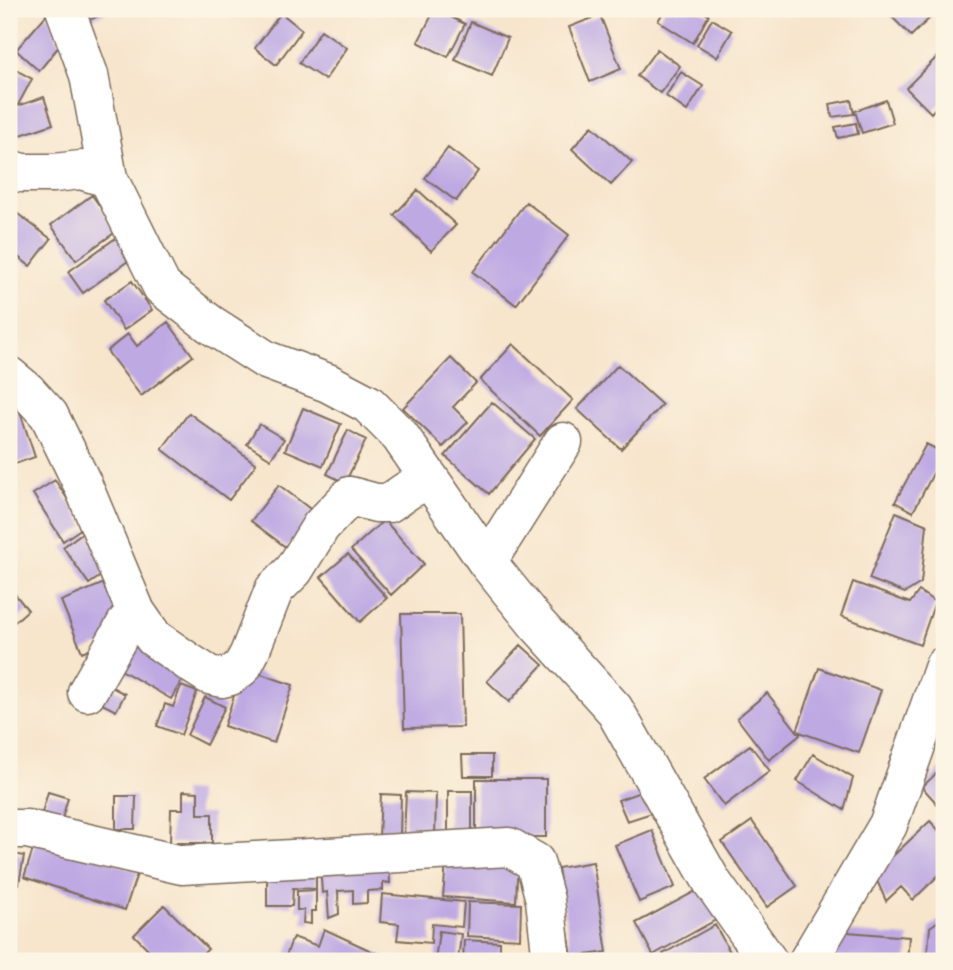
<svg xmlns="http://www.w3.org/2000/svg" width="953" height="970" viewBox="0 0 953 970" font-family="'IM FELL Great Primer',serif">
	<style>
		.building { fill: #bea9e3 }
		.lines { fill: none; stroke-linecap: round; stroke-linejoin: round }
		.minor-casing { stroke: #7d6b5b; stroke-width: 41 }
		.minor { stroke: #fff; stroke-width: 38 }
	</style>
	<rect width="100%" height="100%" fill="#fcf5e5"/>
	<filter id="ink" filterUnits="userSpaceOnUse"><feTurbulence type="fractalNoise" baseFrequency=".0143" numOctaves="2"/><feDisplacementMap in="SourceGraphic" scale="14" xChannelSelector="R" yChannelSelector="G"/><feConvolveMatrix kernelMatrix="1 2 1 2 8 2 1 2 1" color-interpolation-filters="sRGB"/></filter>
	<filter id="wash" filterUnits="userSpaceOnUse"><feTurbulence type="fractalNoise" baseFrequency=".00686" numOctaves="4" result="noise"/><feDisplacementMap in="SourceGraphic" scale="28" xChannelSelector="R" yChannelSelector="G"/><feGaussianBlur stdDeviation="1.57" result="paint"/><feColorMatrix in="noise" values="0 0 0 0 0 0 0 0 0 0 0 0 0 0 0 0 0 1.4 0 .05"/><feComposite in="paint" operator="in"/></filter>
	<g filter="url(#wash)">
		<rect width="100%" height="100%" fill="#f7e5cc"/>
		<g id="blocks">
			<path class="building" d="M79,9H112L86,22Z
				M435,9L465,24L448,57L418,42Z
				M665,9H698L709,15L693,43L658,21Z
				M896,9H935L937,11L911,36L890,15Z
				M48,13L60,45L39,71L16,50Z
				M281,13L302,30L276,65L255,48Z
				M600,15L621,69L590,82L569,27Z
				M712,19L732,31L717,57L697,45Z
				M471,22L508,38L492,76L455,60Z
				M321,30L347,48L325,80L299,63Z
				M657,49L680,66L660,93L637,76Z
				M944,50V99L931,113L906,88Z
				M9,66L32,79L18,105L9,100Z
				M681,72L703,86L687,111L666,96Z
				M44,97L53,124L12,138L9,129V109Z
				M851,100L854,114L832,117L830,104Z
				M886,100L893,123L862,133L855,111Z
				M856,123L858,134L838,138L835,127Z
				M592,126L632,162L611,185L572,149Z
				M448,148L478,171L456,201L425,178Z
				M418,190L456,225L431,251L394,215Z
				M92,195L117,231L76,260L51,225Z
				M526,202L569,235L516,305L473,272Z
				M10,208L51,239L30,266L9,250Z
				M120,235L135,256L83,293L68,272Z
				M132,281L152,310L124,330L104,300Z
				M168,322L193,356L141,396L107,351L128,334L137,346Z
				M513,344L573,400L540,436L480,380Z
				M451,358L476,383L453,407L468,422L443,447L403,408Z
				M618,365L662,405L621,449L577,409Z
				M492,402L535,439L489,494L445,456Z
				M303,408L341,424L323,466L285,450Z
				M19,409L35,457L9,466V413Z
				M189,413L256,464L229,500L162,449Z
				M259,424L284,439L271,459L247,444Z
				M348,430L366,440L345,483L327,474Z
				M926,444L944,453L913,512L895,502Z
				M55,480L85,526L63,541L33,494Z
				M279,485L314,512L287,548L251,521Z
				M896,512L927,525L921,583L905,593L869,579Z
				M384,520L424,564L391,595L351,550Z
				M86,530L112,568L89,584L63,547Z
				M348,554L387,598L360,622L321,577Z
				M114,579L128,612L113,639L82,652L61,601Z
				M853,582L910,603L919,591L935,602L920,645L841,616Z
				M9,587L28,610L9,627Z
				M401,614H460L463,727L404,728Z
				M134,634L190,666L171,699L116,667Z
				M521,645L543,665L509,702L487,681Z
				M243,668L293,685L274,743L224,726Z
				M819,668L881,690L859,753L797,731L800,735L769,760L737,718L767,693L797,731Z
				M100,681L125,694L116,711L92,699Z
				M181,686L197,692L181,735L157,726L165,704L173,707Z
				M205,697L225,707L206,745L187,735Z
				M750,745L770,771L724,806L704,779Z
				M813,754L853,778L844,810L797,781Z
				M462,755H492V776H463Z
				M944,766V803L940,807L922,787Z
				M476,779H546V837H476Z
				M183,791L198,792V814H212V843H170L171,809H183Z
				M448,791H472V838L448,837Z
				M643,791L652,813L627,821L618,800Z
				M48,792L68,798L61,822L41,816Z
				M406,792L436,793L435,839L404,838Z
				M381,794L401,795L400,837H379Z
				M116,796H136L135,829H116Z
				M752,821L797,886L767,907L722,842Z
				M930,821L944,836V870L913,900L901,887L886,901L874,874Z
				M652,830L675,887L639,902L615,845Z
				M37,837L138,871L125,910L24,877Z
				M447,851L521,858L520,876L517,878L516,902L443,897Z
				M9,853L24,856L19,884L9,883Z
				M389,861L390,883L383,882V890L367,891V903L353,904V890L338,891L339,914L329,918L327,892L322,893L320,864Z
				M267,862L316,871V889L293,888L292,906H267Z
				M593,862L607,952L572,957L558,868Z
				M705,886L721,917L653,955L636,923Z
				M316,890V911H311V924L303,923L304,910H297V891Z
				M382,894L464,902L462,927L432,924L431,943L397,940L399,924L380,922Z
				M468,902L521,904L520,939L467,936Z
				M164,905L208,949L196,961H177L171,955L165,961H160L134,935Z
				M944,917V958L941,961H927L930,927Z
				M715,925L735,961H667L663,954Z
				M324,929L393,961H284L293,937L318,946Z
				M439,931L461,934L458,961H435Z
				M835,931L909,937L907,961H833Z
				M464,940L500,942V961H463Z"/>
		</g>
	</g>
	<g filter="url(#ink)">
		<use href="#blocks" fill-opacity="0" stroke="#7d6b5b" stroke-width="2"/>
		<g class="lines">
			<g class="minor-casing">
				<path id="minor" d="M65,9L89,75L108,178L162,287L210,324L266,360L328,383L368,404L400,436L487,562L537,624L614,709L712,882L768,961
					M9,169L22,173H54L81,170L108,178
					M9,376L27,391L49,415L82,483L136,612L154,638L190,663L209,675L222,678L230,676L242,667L249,654L274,590L294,570L321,526L350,496L376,503H389L408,490L430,479
					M487,562L563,442
					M87,692L127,622L136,612
					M9,829H27L182,865L509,847L535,862L545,900L552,961
					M808,961L888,825L944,666"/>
			</g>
			<use href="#minor" class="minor"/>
		</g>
	</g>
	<rect width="953" height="970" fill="none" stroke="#fcf5e5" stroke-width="35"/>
</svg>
